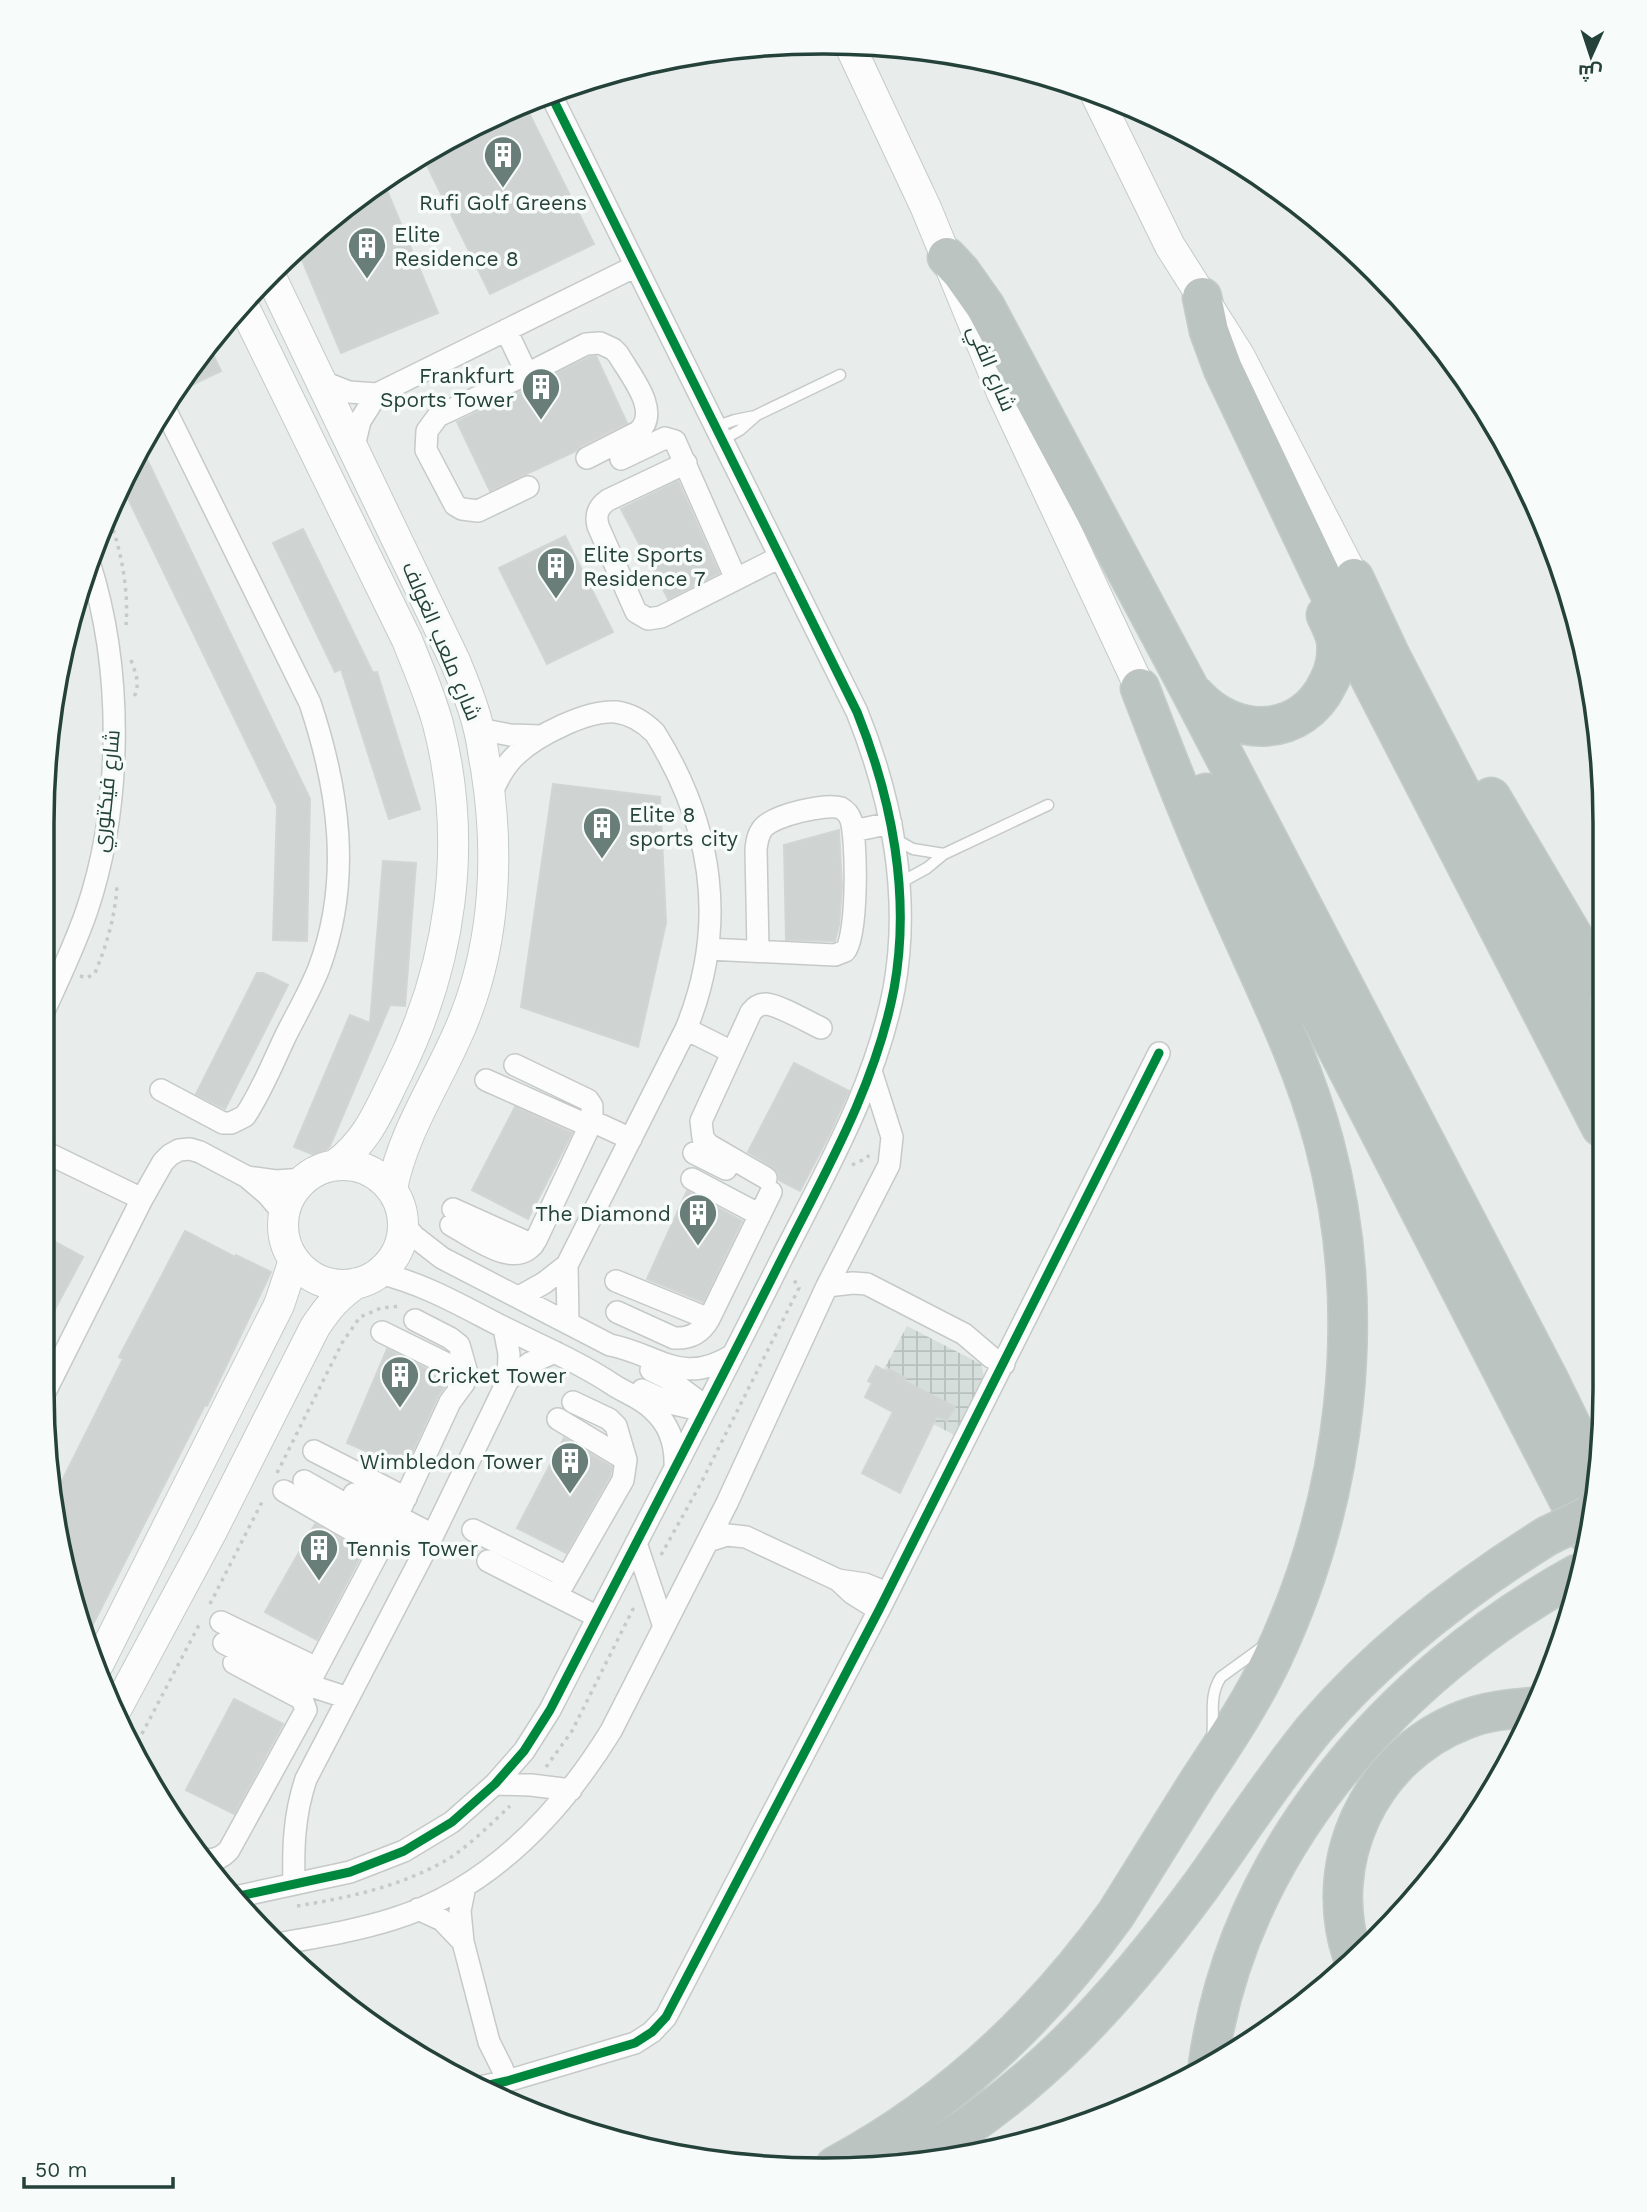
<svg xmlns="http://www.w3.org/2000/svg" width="1647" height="2212" viewBox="0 0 1647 2212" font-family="'Work Sans',Cairo,sans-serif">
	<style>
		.industrial { fill: url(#industrial-grid) }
		.building { fill: #cfd4d2; stroke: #d1d6d4; stroke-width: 2 }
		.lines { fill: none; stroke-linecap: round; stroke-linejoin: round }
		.lane-casing { stroke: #c5cac8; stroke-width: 13 }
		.street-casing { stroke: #c5cac8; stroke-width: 24 }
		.secondary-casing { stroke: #c3cbc8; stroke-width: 32 }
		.highway-casing { stroke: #c3ccc9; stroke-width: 41 }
		.path { stroke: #c3ccca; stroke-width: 3.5; stroke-dasharray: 3.5 5; stroke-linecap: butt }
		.lane { stroke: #fcfcfc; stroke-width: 10 }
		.street { stroke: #fcfcfc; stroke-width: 21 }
		.secondary { stroke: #fcfcfc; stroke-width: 30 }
		.highway { stroke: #bcc4c2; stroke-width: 38 }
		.highway-bridge-casing { stroke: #c3ccc9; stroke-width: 41; stroke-linecap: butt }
		.highway-bridge { stroke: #bcc4c2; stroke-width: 38 }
		.cycleway-casing { stroke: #f7fbf9; stroke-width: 13 }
		.cycleway { stroke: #00873e; stroke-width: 9 }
		.labels { text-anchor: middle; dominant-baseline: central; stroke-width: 7; stroke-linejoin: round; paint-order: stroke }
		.poi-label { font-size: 21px; fill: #24423a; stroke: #f7fbf9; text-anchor: start }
		.street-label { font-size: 21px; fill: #24423a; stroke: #f7fbf9 }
		.rim { fill: none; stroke: #24423a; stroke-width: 3.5 }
	</style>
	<defs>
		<pattern id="industrial-grid" width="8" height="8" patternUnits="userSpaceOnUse" patternTransform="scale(1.75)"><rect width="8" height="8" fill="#d6dedb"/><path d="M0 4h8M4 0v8" fill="none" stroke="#b8c0bd"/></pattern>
	</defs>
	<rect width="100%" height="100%" fill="#e8edeb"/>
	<path class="industrial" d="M907,1326L981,1364L986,1384L958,1437L872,1392Z"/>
	<path class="building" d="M525,105L594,244L490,294L423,157L478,122Z
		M383,181L438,313L341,353L297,248L348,203Z
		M209,346L221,371L171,395L174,389Z
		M596,356L627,423L581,446L576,451L490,491L457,422L590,357Z
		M142,449L310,799L307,941L273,940L277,806L122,486Z
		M678,481L719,573L668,599L621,509Z
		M303,529L373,673L377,672L420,809L389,819L341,669L335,672L273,543Z
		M565,536L613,632L547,664L499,568Z
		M553,784L660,797L666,923L638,1047L521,1007Z
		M839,830L842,887L839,925L835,941L786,940L784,845Z
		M383,861L416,863L405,1006L390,1005L330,1146L320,1157L294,1147L350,1015L370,1023Z
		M257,973H263L288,985L225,1109L196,1094Z
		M794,1063L849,1091L829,1135L800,1191L779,1180L778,1172L773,1167L748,1152Z
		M515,1107L572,1133L528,1219L472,1190Z
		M687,1191L742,1221L703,1302L647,1279Z
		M185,1231L235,1257L236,1255L271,1272L207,1406L205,1405L87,1636L69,1591L56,1493L123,1359L119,1357Z
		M42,1235L83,1257L42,1333Z
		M387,1349L437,1374L445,1386L438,1396L405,1468L347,1443Z
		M876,1366L887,1372L889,1369L906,1378L904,1381L955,1407L947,1421L937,1416L900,1493L862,1473L893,1412L865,1397L872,1383L868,1381Z
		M564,1438L612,1467L610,1476L566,1553L517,1528Z
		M315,1524L363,1552L317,1640L265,1612Z
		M234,1699L283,1724L234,1814L186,1790Z"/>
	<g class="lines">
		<g class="lane-casing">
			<path id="lane" d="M715,427L735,420L755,416
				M722,440L740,430L757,415L840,375
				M895,839L913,849L944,854
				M898,884L927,868L944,854L1048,805
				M1212,1738C1215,1717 1208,1696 1221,1677L1261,1648"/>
		</g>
		<g class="street-casing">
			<path id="street" d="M506,330L527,374
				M323,382L349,392L377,394L636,266
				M354,446L360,421L377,394
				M621,459L665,438L675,441L736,579
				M686,463L608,500C598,507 595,514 598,526L636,612L648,619L661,617L780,557
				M528,487L478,511L462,509L455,505L426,450L427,431L438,416L527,374L586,344L600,343L613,349L618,354C630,375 662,412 638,432L587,458
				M479,729L510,735L541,736
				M490,796C497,781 504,766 516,755C537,735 587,710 616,712C632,714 644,722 655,733C713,826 728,926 686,1029L567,1265L544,1283L519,1297
				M853,831L891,823
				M708,949L835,955L845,951C858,936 857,840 851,820C849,814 846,811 841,808C826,803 774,815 763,828C758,834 757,841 756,849L758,951
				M43,1013C59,979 75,945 87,910C123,803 123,668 89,562
				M686,1029L732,1052
				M486,1080L589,1126
				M161,1090L223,1123H231L245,1116C262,1091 273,1062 286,1035C297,1013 310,991 319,968C352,880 339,790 310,703L164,407
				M592,1121L631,1139
				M43,1151L142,1199
				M694,1153L726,1169
				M247,1177L276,1181L304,1179
				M766,1178L709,1145L703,1138L701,1121L751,1012C755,1007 759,1004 766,1004C779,1005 808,1022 821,1028
				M692,1179L760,1215
				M453,1209L533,1245
				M404,1225L415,1237L442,1258L610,1345C660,1355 681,1387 733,1355
				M451,1225C474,1237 518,1273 536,1240L592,1121V1106L588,1100L515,1065
				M567,1265L568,1323
				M379,1273C426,1284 465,1308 507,1329C543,1347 579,1362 612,1384C625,1393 642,1398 653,1410C670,1425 676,1446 675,1468
				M616,1281L709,1319
				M827,1286L853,1283L867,1284L964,1334L991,1357L1004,1364
				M617,1312L674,1338C690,1339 701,1333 709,1319L771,1192
				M382,1332L445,1363L454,1372L460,1387
				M651,1370L667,1378L706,1407
				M508,1380L530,1363L555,1352
				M642,1390L670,1403L704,1411
				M43,1396L142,1199L163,1162L170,1155L179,1150L190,1149L200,1152L247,1177L267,1194L284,1214
				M558,1419L626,1460
				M314,1451L406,1498
				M304,1481L382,1525L423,1553
				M284,1491L381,1547
				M354,1494L433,1535
				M397,1516L450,1402L464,1383L467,1373L459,1345L450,1338L415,1320
				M473,1530L567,1577
				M708,1541L727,1535L746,1537L838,1580L865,1584L887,1593
				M636,1543L664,1627
				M488,1561L598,1617
				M838,1580L852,1593L879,1610
				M557,1595L623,1480L626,1460L616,1426L609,1419L573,1402
				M221,1622L317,1668
				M224,1643L308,1685L348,1698
				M308,1685L390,1530
				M495,1784L531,1785L571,1790
				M199,1858C211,1862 221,1859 229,1850L306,1710L302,1699L234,1663
				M294,1884C293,1847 294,1815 306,1779L433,1535L508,1380L509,1354L504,1328
				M465,1886L460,1911L463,1942L489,2042L502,2068L507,2081
				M235,1897L350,1872L404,1851L452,1822L495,1784L524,1751L550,1710C626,1562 704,1414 779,1264C823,1176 875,1088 894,989C911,896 892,799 857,712L551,95
				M418,1909L442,1920L463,1942
				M278,1944C316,1937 355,1931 393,1919C489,1889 559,1815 611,1731L727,1503L827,1286L889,1165L892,1137L871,1071
				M476,2088L507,2081L635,2043L652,2032L666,2017L879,1610L1159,1053"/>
		</g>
		<g class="secondary-casing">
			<path id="secondary" d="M850,46L926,208L1002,393L1140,688
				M1095,93L1170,246L1239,355L1354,578
				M269,273L455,661C464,683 473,704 478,726C482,740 483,754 486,768C499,849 496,936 466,1014C444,1073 404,1126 392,1189
				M243,305L407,640C418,668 430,695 438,724C469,844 451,965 397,1074C379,1110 368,1141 335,1165
				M283 1225a60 60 0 1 1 120 0a60 60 0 1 1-120 0Z
				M99,1663L279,1305L294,1260
				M117,1708L211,1533L315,1327C327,1309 338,1295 357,1283"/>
		</g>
		<g class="highway-casing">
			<path id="highway" d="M947,257L961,272L985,306L1190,690L1549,1380L1596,1476
				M1202,297L1209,331L1223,369L1368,674L1601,1127
				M1354,578L1390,655L1601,1062
				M1196,696C1235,739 1302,738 1328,683C1335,671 1338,654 1336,640C1334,631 1330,623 1326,615
				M1206,793L1585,1532
				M1491,797L1600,982
				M1353,1958C1320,1863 1370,1756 1464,1720C1486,1711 1509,1709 1533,1707
				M1208,2065C1238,1850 1392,1676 1577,1574
				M915,2160C1035,2091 1119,1997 1200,1887C1238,1834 1273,1779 1315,1728C1381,1651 1462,1589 1547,1536
				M835,2166C949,2105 1041,2018 1116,1914C1143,1870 1170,1827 1197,1784C1224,1743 1251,1703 1272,1659C1347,1500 1370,1313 1324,1142C1303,1063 1266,989 1233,915C1199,840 1169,764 1140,688"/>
		</g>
		<path class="path" d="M107,514C121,546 129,591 126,625
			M131,660C136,674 141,685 133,699
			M80,976L87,978L95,973C107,944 115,917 117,886
			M852,1165L867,1158L869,1155
			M277,1473L342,1343L360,1317L381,1308L401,1306
			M661,1555L701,1483L799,1288L794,1280
			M210,1604L264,1498
			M134,1749L200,1623
			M546,1767L572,1731L635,1605
			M297,1906C347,1898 398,1887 443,1862C465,1850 492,1823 510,1806"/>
		<use href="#lane" class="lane"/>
		<use href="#street" class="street"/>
		<use href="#secondary" class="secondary"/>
		<use href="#highway" class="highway"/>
		<g class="highway-bridge-casing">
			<path id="highway-bridge" d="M1547,1536L1588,1516"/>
		</g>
		<use href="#highway-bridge" class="highway-bridge"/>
		<g class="cycleway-casing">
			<path id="cycleway" d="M235,1897L350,1872L404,1851L452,1822L495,1784L524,1751L550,1710C626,1562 704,1414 779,1264C823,1176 875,1088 894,989C911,896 892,799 857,712L551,95
				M476,2088L507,2081L635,2043L652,2032L666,2017L879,1610L1159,1053"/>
		</g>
		<use href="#cycleway" class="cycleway"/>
	</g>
	<defs>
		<g id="building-pin" transform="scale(2.0125)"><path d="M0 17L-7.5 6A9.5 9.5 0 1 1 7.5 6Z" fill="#697e78" stroke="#f7fbf9"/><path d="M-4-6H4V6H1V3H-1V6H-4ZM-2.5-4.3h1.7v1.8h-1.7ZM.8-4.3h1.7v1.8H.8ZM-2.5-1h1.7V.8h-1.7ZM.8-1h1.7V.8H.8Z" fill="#fff"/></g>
	</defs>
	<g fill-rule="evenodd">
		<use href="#building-pin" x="503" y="155"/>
		<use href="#building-pin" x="367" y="246"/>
		<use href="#building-pin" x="541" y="387"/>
		<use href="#building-pin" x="556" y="566"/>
		<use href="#building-pin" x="602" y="826"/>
		<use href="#building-pin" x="698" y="1213"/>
		<use href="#building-pin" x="400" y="1375"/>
		<use href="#building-pin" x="570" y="1461"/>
		<use href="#building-pin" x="319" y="1548"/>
	</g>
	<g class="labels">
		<g class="poi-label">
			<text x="503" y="202" text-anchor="middle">Rufi Golf Greens</text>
			<text x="394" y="234">Elite<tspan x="394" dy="24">Residence 8</tspan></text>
			<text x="514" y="375" text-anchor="end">Frankfurt<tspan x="514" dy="24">Sports Tower</tspan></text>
			<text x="583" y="554">Elite Sports<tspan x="583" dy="24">Residence 7</tspan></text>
			<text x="629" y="814">Elite 8<tspan x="629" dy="24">sports city</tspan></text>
			<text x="671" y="1213" text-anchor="end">The Diamond</text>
			<text x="427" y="1375">Cricket Tower</text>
			<text x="543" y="1461" text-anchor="end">Wimbledon Tower</text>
			<text x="346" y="1548">Tennis Tower</text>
		</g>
		<g class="street-label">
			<text transform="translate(992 368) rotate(67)">شارع الفي</text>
			<text transform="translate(442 641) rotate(67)">شارع ملعب الغولف</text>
			<text transform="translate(106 791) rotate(-84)">شارع فيكتوري</text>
		</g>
	</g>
	<path d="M0 0H1647V2212H0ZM823 54H824A769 769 0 0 1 1593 823V1389A769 769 0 0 1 824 2158H823A769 769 0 0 1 54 1389V823A769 769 0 0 1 823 54Z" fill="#f7fbf9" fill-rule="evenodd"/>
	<path class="rim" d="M823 54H824A769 769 0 0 1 1593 823V1389A769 769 0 0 1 824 2158H823A769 769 0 0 1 54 1389V823A769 769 0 0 1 823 54Z"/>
	<g transform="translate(1591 56) rotate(183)" stroke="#f7fbf9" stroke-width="5" paint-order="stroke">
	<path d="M0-5L12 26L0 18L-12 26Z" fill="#24423a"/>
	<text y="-10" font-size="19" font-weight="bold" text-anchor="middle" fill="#24423a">ش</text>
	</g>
	<path d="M24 2177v10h149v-10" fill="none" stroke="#24423a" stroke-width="3.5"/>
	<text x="35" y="2177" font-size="21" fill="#24423a" stroke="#f7fbf9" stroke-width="5" paint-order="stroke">50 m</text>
</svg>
